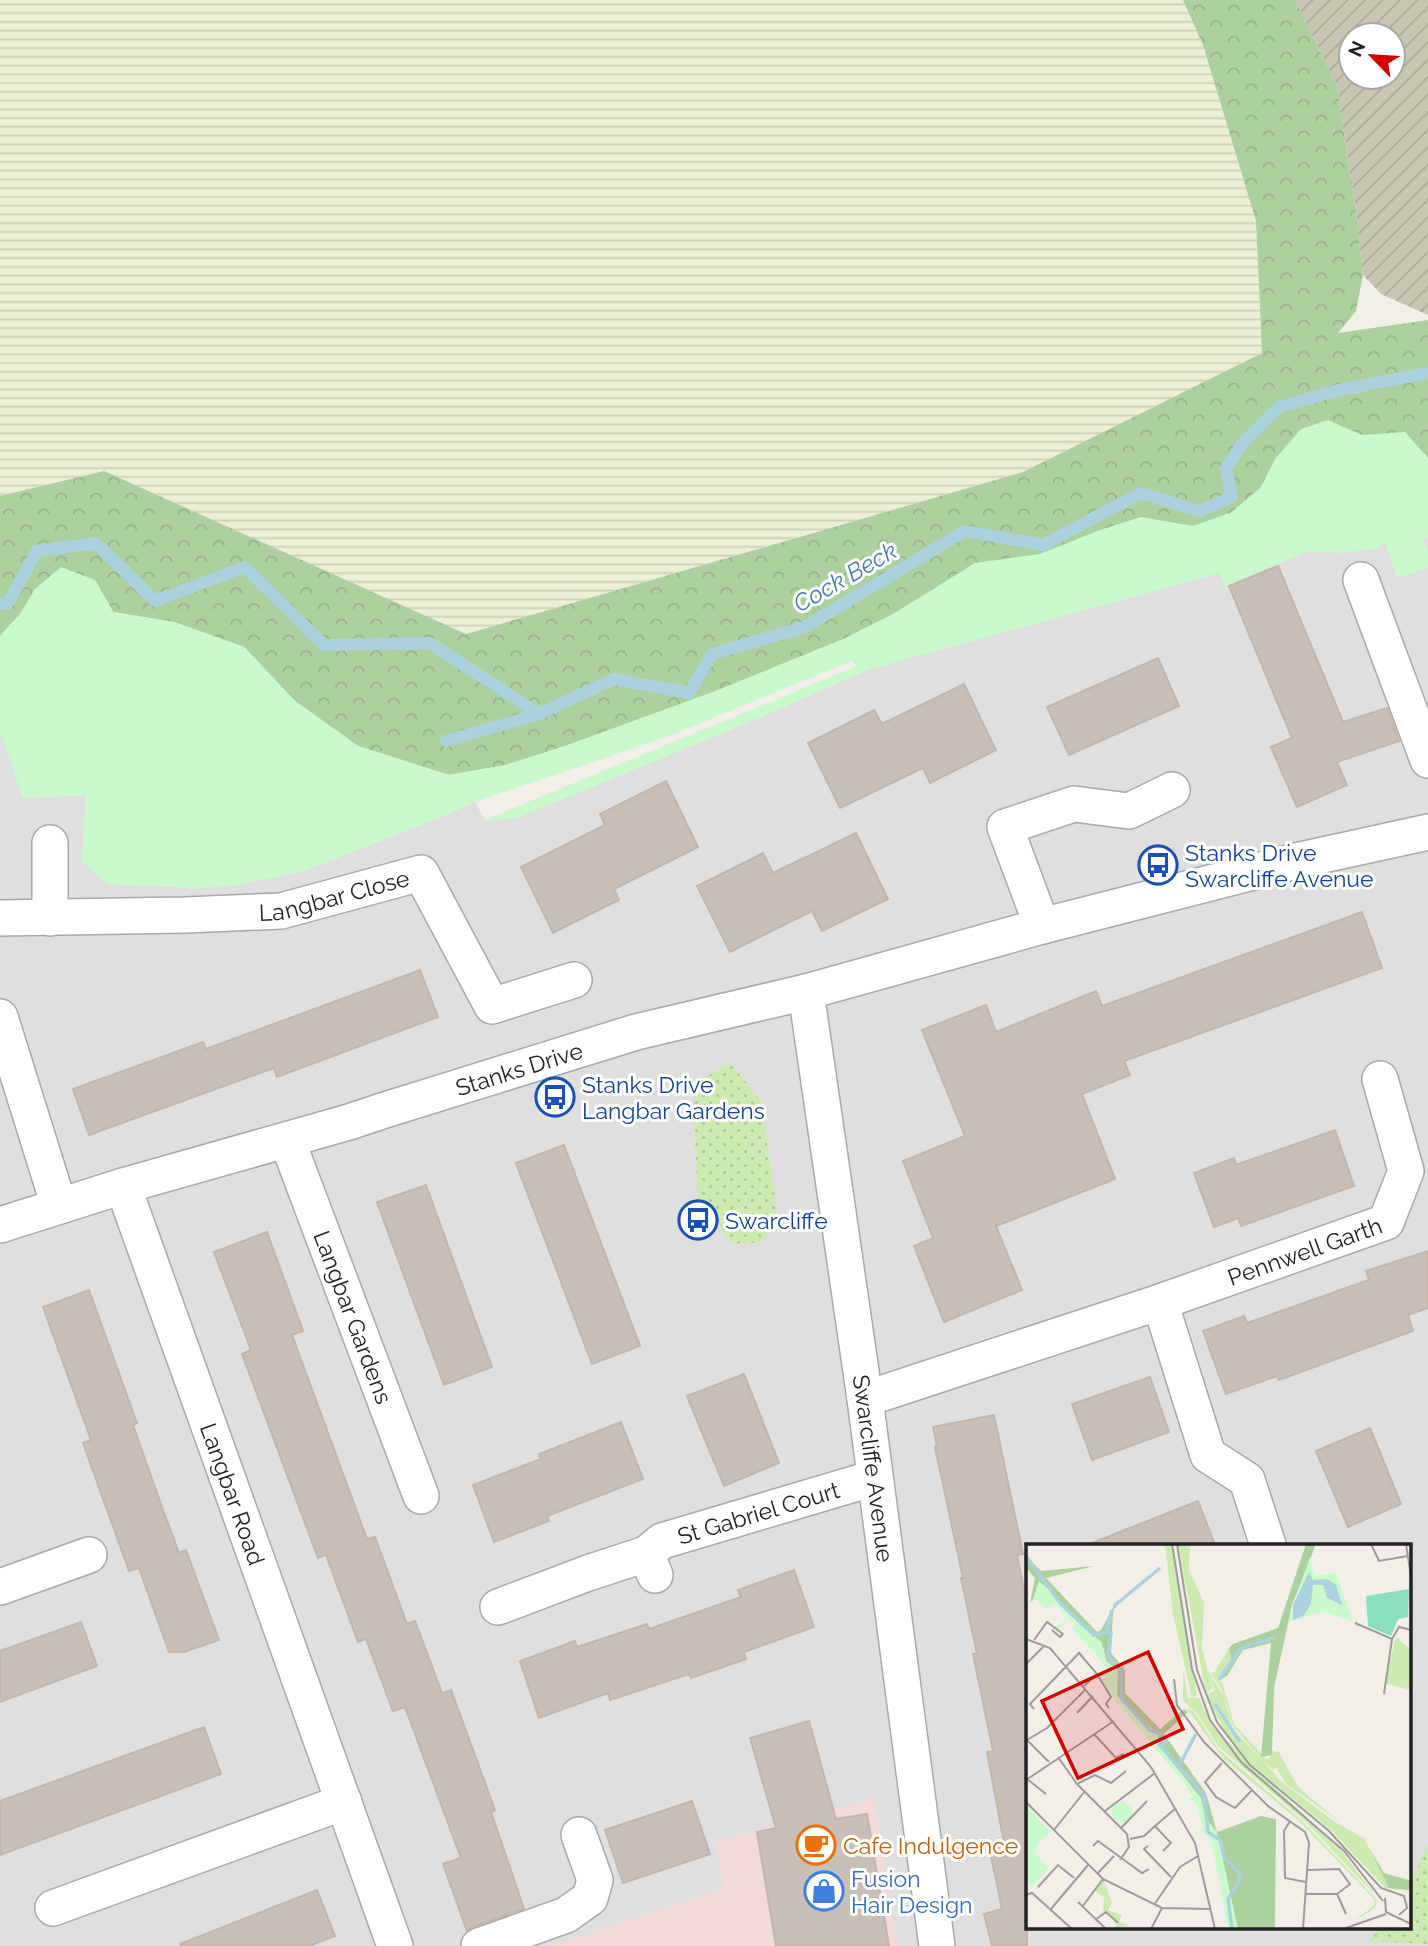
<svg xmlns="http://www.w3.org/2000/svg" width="1428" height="1946" viewBox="0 0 1428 1946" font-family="Raleway,sans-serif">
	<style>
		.residential { fill: #e0dfdf; fill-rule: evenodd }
		.commercial { fill: #f2dad9 }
		.construction { fill: url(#construction-furrows); fill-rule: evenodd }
		.farmland { fill: url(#farmland-rules) }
		.grass { fill: url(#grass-dots) }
		.forest { fill: url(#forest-crowns) }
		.park { fill: #c8facc }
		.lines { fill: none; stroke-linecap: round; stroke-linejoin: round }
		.stream { stroke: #aad3df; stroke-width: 12 }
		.building { fill: #c7bfb8; stroke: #c4b6ab; stroke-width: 2 }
		.minor-casing { stroke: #a9a9a9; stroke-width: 38 }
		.minor { stroke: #fff; stroke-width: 35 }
		.labels { text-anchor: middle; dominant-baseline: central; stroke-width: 6; stroke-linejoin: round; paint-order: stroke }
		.transit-label { font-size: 23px; fill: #164399; stroke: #fff; text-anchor: start }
		.street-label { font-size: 23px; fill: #222; stroke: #fff }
		.food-label { font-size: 23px; fill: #c56008; stroke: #fff; text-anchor: start }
		.shop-label { font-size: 23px; fill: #366cbe; stroke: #fff; text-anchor: start }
		.water-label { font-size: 24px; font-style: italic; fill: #4a7aab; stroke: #fff }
		.inset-river { fill: none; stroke: #aad3df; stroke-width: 3.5 }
		.inset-road { fill: none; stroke: #9f9d99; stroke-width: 2 }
		.view { fill: #d40000; fill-opacity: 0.15; stroke: #d40000; stroke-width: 3.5 }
		.inset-edge { fill: none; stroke: #222; stroke-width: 3.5 }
	</style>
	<defs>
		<pattern id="construction-furrows" width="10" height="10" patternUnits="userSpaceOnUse" patternTransform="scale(1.75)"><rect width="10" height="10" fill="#c7c7b4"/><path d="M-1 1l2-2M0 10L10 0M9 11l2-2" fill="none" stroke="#abab9a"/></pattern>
		<pattern id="farmland-rules" width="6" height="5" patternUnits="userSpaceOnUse" patternTransform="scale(1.75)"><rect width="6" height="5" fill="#eef0d5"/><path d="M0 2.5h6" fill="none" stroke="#ccceb7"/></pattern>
		<pattern id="grass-dots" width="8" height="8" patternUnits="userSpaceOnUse" patternTransform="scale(1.75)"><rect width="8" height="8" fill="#cdebb0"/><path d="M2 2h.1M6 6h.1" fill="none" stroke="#b0c997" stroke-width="1.8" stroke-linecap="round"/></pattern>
		<pattern id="forest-crowns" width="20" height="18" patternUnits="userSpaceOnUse" patternTransform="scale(1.75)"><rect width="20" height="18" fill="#add19e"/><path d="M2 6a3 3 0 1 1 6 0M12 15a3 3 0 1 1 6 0" fill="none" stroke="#95b388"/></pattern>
	</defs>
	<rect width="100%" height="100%" fill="#f2efe9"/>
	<path class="residential" d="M1428,512V1946H0V729L23,798L86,795L82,861L108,884L199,888L237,885L304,871L440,817L475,802L485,820L858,666ZM1027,1545H1409V1927H1027Z"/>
	<path class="commercial" d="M874,1799L898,1946H551L724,1888L714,1842Z"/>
	<path class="construction" d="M1295,0H1428V315L1381,294L1363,275L1356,212L1337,86ZM1351,35H1393V77H1351Z"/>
	<path class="farmland" d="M0,0H1183L1203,45L1256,221L1262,353L1023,472L465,634L104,471L0,496Z"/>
	<path class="grass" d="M731,1064L761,1101L777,1212L763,1242L732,1244L698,1200L693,1094C703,1078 713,1070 731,1064Z
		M1428,1843V1944L1371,1941V1937L1380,1927H1409V1886Z"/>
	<path class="forest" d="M1183,0H1295L1337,86L1356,212L1363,275L1356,311L1338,333L1428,320V512L857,666L841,640L716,691L565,746L506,765L449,775L358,746L295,701L244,647L174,622L113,612L95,580L35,589L21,613L0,636V496L104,471L466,634L1023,472L1262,353L1256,221L1203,45Z"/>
	<path class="park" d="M1328,420L1362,435L1405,432L1428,458V537L1423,538L1428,552V568L1397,578L1385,542L1380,548L1343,553L1309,551L1225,586L1220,573L870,669L750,722L517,818L484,821L857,666L854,660L669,736L475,802L440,817L304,871L237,885L199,888L108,884L82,861L86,795L23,798L0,729V636L21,613L35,589L61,567L95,580L113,612L174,622L244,647L295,701L358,746L449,775L506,765L565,746L716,691L841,640L893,614L975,563L1040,554L1100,530L1141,517L1193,526L1232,512L1261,487L1275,459L1301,429Z"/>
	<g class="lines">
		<path class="stream" d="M0,604L8,603L37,551L96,543L155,601L245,567L324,645L430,643L539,714L614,679L689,693L712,654L805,627L965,531L1043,545L1141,493L1200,511L1232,497L1226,468L1242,444L1279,407L1339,390L1428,373
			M446,741L539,714"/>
	</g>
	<path class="building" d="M1278,566L1343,722L1387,708L1399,741L1337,762L1347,785L1297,807L1271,747L1292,738L1229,586Z
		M1158,658L1179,706L1069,755L1047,707Z
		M964,684L996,750L930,783L923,768L840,808L808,743L874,710L882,724Z
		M666,781L698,847L614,889L619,900L553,933L521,867L605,825L600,814Z
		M856,833L888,899L822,931L812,911L730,952L697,886L763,853L773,873Z
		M1362,912L1382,968L1124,1061L1130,1075L1082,1094L1115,1179L996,1226L1022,1290L944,1322L914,1246L933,1238L903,1161L965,1136L922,1030L986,1005L996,1032L1096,991L1102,1006Z
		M420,970L438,1017L277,1077L274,1068L89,1135L73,1089L203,1042L206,1049Z
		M1335,1130L1354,1186L1241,1226L1238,1218L1214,1227L1194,1173L1234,1158L1236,1165Z
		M564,1145L640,1346L592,1364L516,1163Z
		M426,1185L492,1367L444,1385L377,1202Z
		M267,1232L303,1331L292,1335L367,1539L375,1537L407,1624L415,1621L442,1693L451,1690L495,1810L491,1812L524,1909L472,1927L467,1931L443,1864L461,1858L405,1707L393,1711L366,1639L358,1642L326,1555L318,1558L242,1354L251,1350L214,1252Z
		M1428,1251V1308L1408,1315L1413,1331L1279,1380L1277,1376L1226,1394L1203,1331L1244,1316L1247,1323L1369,1280L1366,1271Z
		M89,1290L137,1423L133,1425L163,1510L179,1553L186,1550L219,1640L184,1652H169L139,1568L129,1571L83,1443L91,1440L43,1307Z
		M744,1374L779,1463L724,1486L687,1396Z
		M1150,1377L1169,1432L1092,1460L1072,1404Z
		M994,1415L1023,1554L1017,1555L1027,1605V1946H992L984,1914L1002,1909L989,1846L1004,1843L987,1752L993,1751L973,1654H977L961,1578H963L935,1447L937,1446L933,1427Z
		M621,1422L643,1479L547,1516L549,1521L494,1542L473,1485L541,1459L539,1454Z
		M1370,1428L1401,1504L1348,1527L1316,1451Z
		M1198,1501L1215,1545H1092V1543Z
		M794,1570L814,1627L744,1652L746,1659L691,1678L689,1674L610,1700L608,1693L539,1718L520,1661L575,1641L577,1647L647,1624L649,1629L741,1597L738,1590Z
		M81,1622L97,1666L0,1702V1651Z
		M809,1721L836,1819L867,1814L889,1946H776L757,1832L776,1828L750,1738Z
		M204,1727L221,1774L0,1855V1801Z
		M692,1801L710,1854L623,1883L605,1830Z
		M317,1890L335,1936L309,1946H181L180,1944Z"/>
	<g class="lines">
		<g class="minor-casing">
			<g id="minor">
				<path d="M1361,580L1428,760"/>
				<path d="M50,843V918"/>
				<path id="s1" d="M0,918L185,915L281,911L421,873L492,1006L574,980"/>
				<path d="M1042,926L1005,827L1074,804L1129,811L1172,790"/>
				<path id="s2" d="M806,992L865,1399L937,1946"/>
				<path d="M0,1017L59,1206"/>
				<path id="s3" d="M287,1140L421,1496"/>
				<path id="s4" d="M123,1186L395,1946"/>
				<path id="s5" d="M0,1225L123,1186L349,1122L385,1110L636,1032L806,992L1042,926L1300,860L1428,832"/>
				<path d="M1160,1302L1208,1455L1247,1480L1268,1545"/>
				<path id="s6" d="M865,1399L1160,1302L1386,1222L1406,1171L1380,1079"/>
				<path id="s7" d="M646,1554L662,1541L874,1478"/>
				<path d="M0,1587L89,1555"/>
				<path d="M498,1607L588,1573L646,1554L655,1575"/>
				<path d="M53,1908L344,1802"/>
				<path d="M479,1946L566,1915L590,1898L595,1880L579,1835"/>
			</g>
		</g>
		<use href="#minor" class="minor"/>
	</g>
	<defs>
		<g id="bus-ring" transform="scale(2.0125)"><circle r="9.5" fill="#fff" stroke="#1a4fb4" stroke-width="1.5"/><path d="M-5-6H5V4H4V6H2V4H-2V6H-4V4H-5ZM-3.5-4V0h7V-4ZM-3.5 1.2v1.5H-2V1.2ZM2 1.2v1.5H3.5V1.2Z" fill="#1a4fb4"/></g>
		<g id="cafe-ring" transform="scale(2.0125)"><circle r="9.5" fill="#fff" stroke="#e8710a" stroke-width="1.5"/><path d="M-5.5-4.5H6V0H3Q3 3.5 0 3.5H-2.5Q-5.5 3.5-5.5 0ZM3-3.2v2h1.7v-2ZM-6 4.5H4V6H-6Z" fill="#e8710a"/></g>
		<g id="shop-ring" transform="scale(2.0125)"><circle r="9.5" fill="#fff" stroke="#3f7fe0" stroke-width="1.5"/><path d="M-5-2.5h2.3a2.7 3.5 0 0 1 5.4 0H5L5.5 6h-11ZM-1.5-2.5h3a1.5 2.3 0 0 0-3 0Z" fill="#3f7fe0"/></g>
	</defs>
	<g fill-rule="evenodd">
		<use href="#bus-ring" x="1158" y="865"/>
		<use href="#bus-ring" x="555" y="1097"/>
		<use href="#bus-ring" x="698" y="1220"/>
		<use href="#cafe-ring" x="816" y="1845"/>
		<use href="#shop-ring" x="824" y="1891"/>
	</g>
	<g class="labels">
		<g class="transit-label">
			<text x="1185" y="852">Stanks Drive<tspan x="1185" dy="26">Swarcliffe Avenue</tspan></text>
			<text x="582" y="1084">Stanks Drive<tspan x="582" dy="26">Langbar Gardens</tspan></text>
			<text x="725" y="1220">Swarcliffe</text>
		</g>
		<g class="street-label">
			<text stroke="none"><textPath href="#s1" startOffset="336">Langbar Close</textPath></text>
			<text stroke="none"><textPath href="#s5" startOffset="542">Stanks Drive</textPath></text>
			<text stroke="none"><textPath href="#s6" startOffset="464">Pennwell Garth</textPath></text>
			<text stroke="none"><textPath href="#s3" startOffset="189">Langbar Gardens</textPath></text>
			<text stroke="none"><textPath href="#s2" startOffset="481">Swarcliffe Avenue</textPath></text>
			<text stroke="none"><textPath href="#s4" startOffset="327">Langbar Road</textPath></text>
			<text stroke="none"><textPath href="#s7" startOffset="121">St Gabriel Court</textPath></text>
		</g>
		<g class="food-label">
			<text x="843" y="1845">Cafe Indulgence</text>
		</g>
		<g class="shop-label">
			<text x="851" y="1878">Fusion<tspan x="851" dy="26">Hair Design</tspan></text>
		</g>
		<g class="water-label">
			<text transform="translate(845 577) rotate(-30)">Cock Beck</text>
		</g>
	</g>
	<g transform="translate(1026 1544)">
		<rect width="385" height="385" fill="#f2efe9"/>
		<path d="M139,0H145L171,151L166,154L147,70ZM152,0H164L163,26L178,58L176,105L187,144L180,149ZM370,93L385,106V146L358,139ZM203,104L207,117L193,136L197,141L208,180L235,209L236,213L243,215L246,207L253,208L272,243L314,278L260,240L250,223L248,226L237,217L256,238L309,278L338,294L363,342L369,333L385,336V347L359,344L306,287L227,222L200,189L180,152L189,146L182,127L197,151L207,185L236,216L207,182L196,146L184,128L188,129ZM157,124L162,154H173L186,182L317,309L348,350L277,275L192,202L171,169L157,157ZM161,165L166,166L170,170L192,205L274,275L339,343L351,356L349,364L323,380L348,362L349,356L272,276L197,214ZM77,335L86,359L82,366L96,371L93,377L103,382L87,385L92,379L77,367L78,353L68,346Z" fill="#cdebb0"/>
		<path d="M280,0H290L266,61L248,144L246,211L235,213L245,99L217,106L201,132L193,136L206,117L203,104L207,100L252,84ZM0,12L15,27L68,22L20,34L71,88L75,86L88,62L93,58L87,67L85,109L99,126V149L134,185L158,165L162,168L138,190L180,249L191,288L235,272L250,275L249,385H206L188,301L160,235L91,152V125L80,117L77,103L18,41L4,59L9,34L0,24ZM344,305L358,329L385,337V346L363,344Z" fill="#add19e"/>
		<path d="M284,13L289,32L310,28L327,77L297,68L262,78ZM13,37L76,99L80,117L92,126L91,152L132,190L134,203L175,254L180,275L191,288L212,385H202L186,298L176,287L167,291L177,284L169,256L160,257L166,253L163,245L82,147L76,136L83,125L46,84L49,81L43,75L32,86L29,83L43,75L28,59L20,65L10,55L6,59ZM86 268a10 10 0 1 1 20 0a10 10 0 1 1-20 0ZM1,263L25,288L12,298L9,309L23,324L5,343L0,336Z" fill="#c8facc"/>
		<path d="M383,45L382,73L372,75L365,92L342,82L340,52Z" fill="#88e0be"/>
		<path d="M283,28L287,36L301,35L310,41L316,61L301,54L297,41H287L285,60L277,72L267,76V61Z" fill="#aad3df"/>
		<path class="inset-river" d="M0,12L35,60L68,91L79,89M88,62L134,24M86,66L80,88L85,89L82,113L95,127L96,155L124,186L134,190L140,198L134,201L178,251L182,288L194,296L199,314L214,329V336L202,355L206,385M228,100L250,93M193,136L214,105L226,100M189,160L214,198M154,220L170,190"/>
		<path class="inset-road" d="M146,0L166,125L184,176L215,218L318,307L357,357M151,0L171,126L191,178L224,221L303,287L355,344L378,352L381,364L373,371M345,0L353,17L382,12M380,0L385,32M329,79L366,95L373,83L385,86M0,95L24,104L125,223L169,299L189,385M8,96L21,78L37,90L34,93L26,86M53,109L71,130M0,120L19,101M148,135L151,161L178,198L242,262L279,288L283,299L277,385M58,142L71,130L85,153L80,160L83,164M358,150L366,95M8,165L4,160L54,108M51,169L67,152M68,190L90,214L98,210M0,195L23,218M1,196L21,184L60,145M32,213L51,240L101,290L103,303L94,316M196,219L179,238L190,253L209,264L226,246M1,235L20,250M0,236L88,177M51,240L69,231L85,239L100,227M0,258L77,335L136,364L185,365M79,267L129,229M264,277L258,287L259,334L280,338M95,284L121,257M28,286L59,247M104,295L118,292L129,282M67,302L72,297L116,329L123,325M122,302L118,305L145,333M137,307L145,299L129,282L150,264M71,330L88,312M12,343L32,321L48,334M279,350H311L324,340L313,325L282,326M311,350L320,370M0,351L6,349L46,385M359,354L360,368L385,380M52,358L80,385M128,361L154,323L172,312M56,363L77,335M25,365L62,321M69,376L80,368L92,379M125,385L136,364M317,385L360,370"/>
		<path class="view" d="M122,108L157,185L52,234L16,157Z"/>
		<rect width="385" height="385" class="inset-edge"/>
	</g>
	<g transform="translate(1372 56) rotate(295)"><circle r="33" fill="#ffffff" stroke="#a7a7a7" stroke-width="2"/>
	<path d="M0-5L12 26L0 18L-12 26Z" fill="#d40000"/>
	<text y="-10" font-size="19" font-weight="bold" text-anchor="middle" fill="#222222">N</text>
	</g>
</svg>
